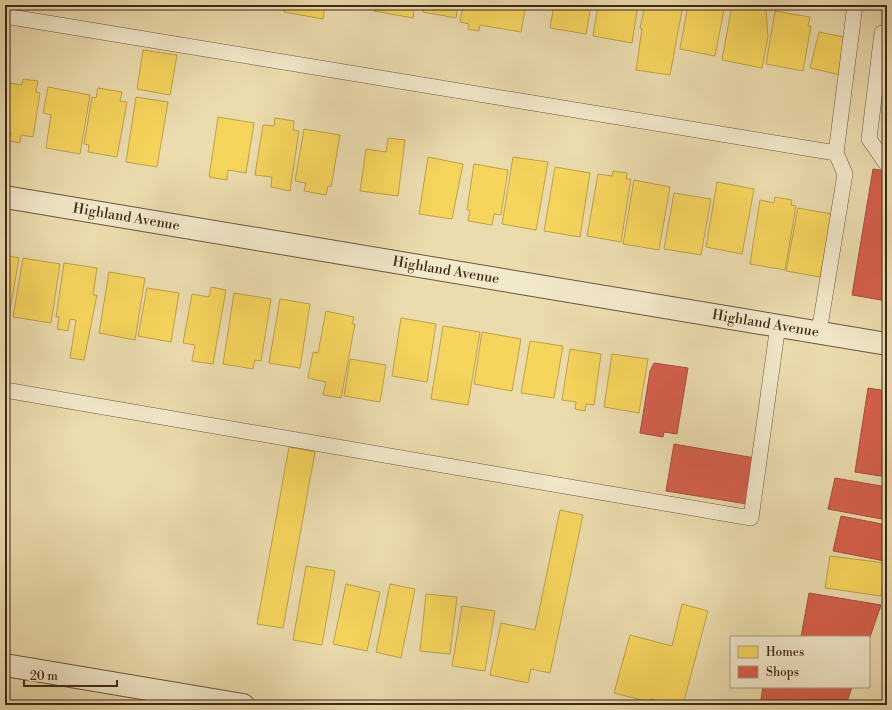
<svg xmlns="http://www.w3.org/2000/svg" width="892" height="710" viewBox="0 0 892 710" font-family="'Libre Bodoni',serif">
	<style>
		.homes { fill: #f6d55c; stroke: #c0a148 }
		.shops { fill: #d6604d; stroke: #a94f3d }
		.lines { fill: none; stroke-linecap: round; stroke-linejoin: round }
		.service-casing { stroke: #6c553e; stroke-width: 16 }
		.minor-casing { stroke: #6c553e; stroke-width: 24 }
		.service { stroke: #f2e8ca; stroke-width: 15 }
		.minor { stroke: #f2e8ca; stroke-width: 22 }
		.labels { text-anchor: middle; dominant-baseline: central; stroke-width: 4; stroke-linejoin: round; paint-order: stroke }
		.street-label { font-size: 14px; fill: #412818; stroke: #f2e8ca }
	</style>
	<rect width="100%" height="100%" fill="#ebdcae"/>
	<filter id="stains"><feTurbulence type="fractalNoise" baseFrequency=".005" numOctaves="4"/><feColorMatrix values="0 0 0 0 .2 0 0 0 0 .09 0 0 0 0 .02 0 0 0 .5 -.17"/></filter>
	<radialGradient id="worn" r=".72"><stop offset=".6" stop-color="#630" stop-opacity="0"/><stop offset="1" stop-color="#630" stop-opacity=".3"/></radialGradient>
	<path class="homes" d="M250,5H279L278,10Z
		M285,5H325L323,19L284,12Z
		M375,5H415L413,18L374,11Z
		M424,5H458L456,18L423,12Z
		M463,5H526L521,32L480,25L479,31L468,29L469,24L460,22Z
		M554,5H591L586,34L550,28Z
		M598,5H638L632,43L593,36Z
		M645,5H683L670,75L636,70L642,29L640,28Z
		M688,5H725L715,56L680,49Z
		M732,5H739L766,10L768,37L762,68L722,60Z
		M775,11L810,17L808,26H811L803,71L766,64Z
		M819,32L849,38L841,75L810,68Z
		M143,50L177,55L170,95L137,89Z
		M23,79L38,81L36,92L40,93L33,137L21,135L20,143L9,141L11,133L5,132V108L9,83L22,85Z
		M48,87L90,95L80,154L46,148L51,115L43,113Z
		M98,88L122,92L120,101L127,102L117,157L88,152L89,145L84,144L92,97L96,98Z
		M136,97L168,102L157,167L126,162Z
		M218,117L254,123L246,173L228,170L227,180L209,177Z
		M275,118L294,121L293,130L299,131L290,191L271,187L272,177L255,175L263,125L274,126Z
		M304,129L340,135L331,187L328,186L326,195L304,191L306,183L295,181Z
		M388,138L405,140L398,196L360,191L366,149L386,152Z
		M428,157L463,164L452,219L419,214Z
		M513,157L548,162L536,230L502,224Z
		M474,164L508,170L501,215L494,214L492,225L468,221L470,210H467Z
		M555,167L590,173L580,237L544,231Z
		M613,171L627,173L626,179H631L621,242L587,236L598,174L612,176Z
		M634,180L670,187L659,250L623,244Z
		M717,182L754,189L742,254L706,247Z
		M674,193L711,199L701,255L664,249Z
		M775,197L792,200L791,205L796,206L785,270L750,264L760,200L774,203Z
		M798,208L832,214L820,277L786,271Z
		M5,255L19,258L9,316L5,315Z
		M23,258L60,264L51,323L13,317Z
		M64,263L97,268L93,295H97L84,360L70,358L76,320L70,319L68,331L57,329L59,317H56Z
		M109,272L145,278L135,340L99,333Z
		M211,287L226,290L213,364L192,361L195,345L183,343L192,294L209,297Z
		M147,288L179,293L171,342L138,336Z
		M234,293L271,299L261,361L255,360L253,369L223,364Z
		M280,299L310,304L300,368L269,363Z
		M326,311L354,317L352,324H355L341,398L323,395L326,382L308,378L313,352L318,353Z
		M401,318L436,324L427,382L392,376Z
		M443,326L480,332L468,405L431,399Z
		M482,332L521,339L512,391L474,384Z
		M530,341L563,346L554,398L521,393Z
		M570,349L601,354L594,405L586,404L585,411L575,409L576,402L562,400Z
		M612,354L648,359L639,413L604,407Z
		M350,359L386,365L380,402L344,396Z
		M289,447L315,452L283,628L257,624Z
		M560,510L583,515L550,673L531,669L528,683L490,675L501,623L535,630Z
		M830,556L885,563L881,596L825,588Z
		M306,566L335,571L322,645L293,640Z
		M346,584L380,592L367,651L333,644Z
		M390,584L415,589L401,658L376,652Z
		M426,594L457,597L450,654L420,651Z
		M682,604L708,611L683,705H674L650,699V702L614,693L630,635L672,646Z
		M462,606L495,611L485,671L452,666Z"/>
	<path class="shops" d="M873,169L887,171V301L852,295Z
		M654,363L688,368L677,434L664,432L663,437L640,433L650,371Z
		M868,388L887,391V477L855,472Z
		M674,444L755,458L747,504L666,491Z
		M835,478L887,487V520L828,509Z
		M841,516L887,525V551L885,561L833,551Z
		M809,593L881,605L869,640V637H801Z
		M763,687H852L846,705H760Z"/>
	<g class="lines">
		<g class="service-casing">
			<path id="service" d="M5,16L836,153
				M887,34L882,33L869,139L885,162H887
				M819,332L845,174L836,153L855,5
				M5,390L751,518L778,325"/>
		</g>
		<g class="minor-casing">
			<g id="minor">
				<path id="s1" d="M5,197L887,344"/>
				<path d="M5,665L243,705"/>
			</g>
		</g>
		<use href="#service" class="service"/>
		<use href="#minor" class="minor"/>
	</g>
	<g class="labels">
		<g class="street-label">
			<text stroke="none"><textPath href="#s1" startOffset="123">Highland Avenue</textPath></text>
			<text stroke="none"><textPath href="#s1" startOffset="447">Highland Avenue</textPath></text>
			<text stroke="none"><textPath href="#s1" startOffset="771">Highland Avenue</textPath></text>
		</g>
	</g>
	<rect width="892" height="710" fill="none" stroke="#ebdcae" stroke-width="20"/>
	<rect x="6" y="6" width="880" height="698" fill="none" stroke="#412818" stroke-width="2"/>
	<rect x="10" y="10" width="872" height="690" fill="none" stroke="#412818"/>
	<rect x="730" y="636" width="140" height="52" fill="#f2e8ca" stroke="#ab9b83"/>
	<rect x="738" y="646" width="20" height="12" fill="#f6d55c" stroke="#ab9b83"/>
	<text x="766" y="656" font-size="12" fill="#412818">Homes</text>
	<rect x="738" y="666" width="20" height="12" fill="#d6604d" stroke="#ab9b83"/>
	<text x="766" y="676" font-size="12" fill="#412818">Shops</text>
	<path d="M24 680v6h93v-6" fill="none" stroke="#412818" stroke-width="2"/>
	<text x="30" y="680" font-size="12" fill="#412818" stroke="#f2e8ca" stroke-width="3" paint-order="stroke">20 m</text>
	<rect width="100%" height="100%" filter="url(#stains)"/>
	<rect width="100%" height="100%" fill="url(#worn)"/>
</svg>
